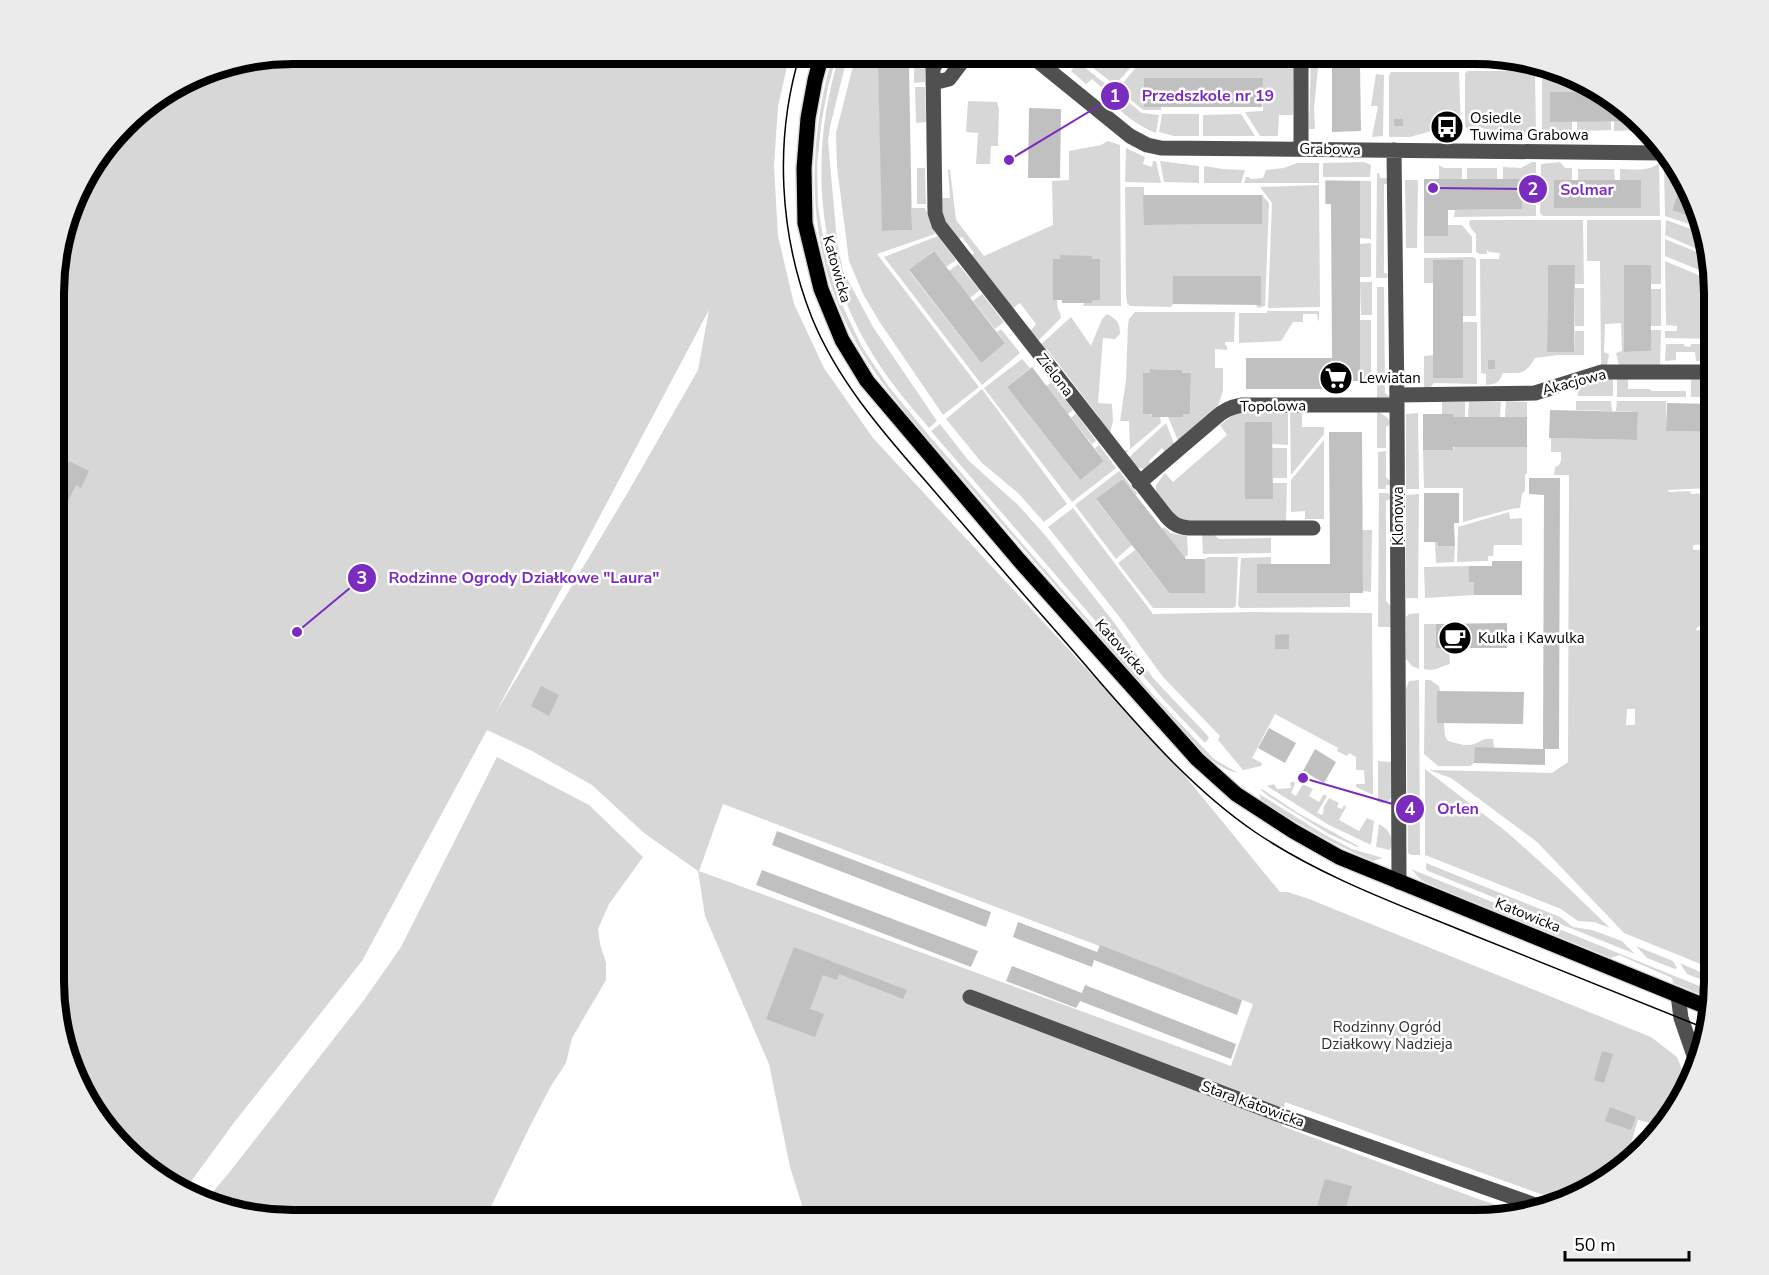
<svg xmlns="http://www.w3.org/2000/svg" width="1769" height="1275" viewBox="0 0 1769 1275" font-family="'Nunito Sans',sans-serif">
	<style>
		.green { fill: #d7d7d7; fill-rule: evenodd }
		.building { fill: #c0c0c0 }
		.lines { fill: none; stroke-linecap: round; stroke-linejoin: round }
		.major-casing { stroke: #dbdbdb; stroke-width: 18 }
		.minor { stroke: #505050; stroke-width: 15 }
		.major { stroke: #000; stroke-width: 15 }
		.tram { stroke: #000; stroke-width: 1.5 }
		.labels { text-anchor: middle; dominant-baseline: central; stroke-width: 5; stroke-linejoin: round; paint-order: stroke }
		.poi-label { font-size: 15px; fill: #000; stroke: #fff; text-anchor: start }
		.street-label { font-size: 15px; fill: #000; stroke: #fff }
		.park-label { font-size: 15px; fill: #2e2e2e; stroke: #fff }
		.rim { fill: none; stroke: #000; stroke-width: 8 }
		.leader { fill: none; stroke: #7b2cbf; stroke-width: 2 }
		.callout-dot { fill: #7b2cbf; stroke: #fff; stroke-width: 2 }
		.mark-label { font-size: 18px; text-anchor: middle; font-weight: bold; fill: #fff }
		.callout-label { font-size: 16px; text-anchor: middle; font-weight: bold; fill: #7b2cbf; stroke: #fff; stroke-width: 5; stroke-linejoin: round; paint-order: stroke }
	</style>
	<rect width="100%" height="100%" fill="#fff"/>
	<path class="green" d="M294,54H790L778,106L774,167L778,236L794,304L824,368L873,438L1181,771L1280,892H1288L1309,899L1651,1037L1677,1057L1689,1087L1666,1127L1638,1120L1626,1160L1582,1196L1560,1201L1285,1102L1282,1126L1481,1200L1516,1211L1476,1221H807L790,1167L769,1064L705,916L698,871L644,833L592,785L532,751L487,730L362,961L236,1120L184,1191L148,1171L86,1101L56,1012V263L79,187L135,114L202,72ZM709,310L698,370L631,487L495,714ZM723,804L1253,1004L1231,1066L699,871Z
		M833,54H837L828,87L821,125L817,166L818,205L821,226L829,266L844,309L862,347L889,387L926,432L1155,697L1214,759L1238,773C1214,768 1198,748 1181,730L913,422C893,397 873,372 857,344C806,255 805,151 833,54Z
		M840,54H848L830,127L828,141L837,242L843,271L873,327L937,421L929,428C906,401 883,374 866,343C816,256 809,149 840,54Z
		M856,54H886L885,65L878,66L883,231L912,230V208H925L935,234L877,254L979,387L943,415L879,321L863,294L849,261L837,167L836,133Z
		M926,54H932L926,61L925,82L914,83V69Z
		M1051,54H1067L1073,60L1066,68Z
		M1075,54H1143L1115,85Z
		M1147,54H1166L1167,57H1226L1228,54H1294L1293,115H1279L1278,136H1260L1245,112L1263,111L1262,78H1144V107H1161V110H1143L1118,89Z
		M1311,54H1318L1319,56L1314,109L1315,129H1309Z
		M1078,62L1142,113L1159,115L1156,133C1137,126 1119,110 1103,96L1107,92L1092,79L1086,84L1071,71Z
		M1553,69L1567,72L1601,92H1550L1572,122V136H1542V73L1544,71Z
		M1467,71H1533L1535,73L1536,135L1534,136L1480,128L1467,129L1465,126V74Z
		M1391,72H1459L1461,126L1457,128H1453V125H1442V128L1410,137H1389V76Z
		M1376,74L1384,75L1383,136L1372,137L1378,106H1371Z
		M915,87H925L926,122L916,123Z
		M968,101L997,102L999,109L998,146H991L990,164H976L978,133L966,132Z
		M1162,114H1199V136H1174L1159,132Z
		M1241,114L1255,136H1203V115Z
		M1577,121H1611V130L1584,131L1577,136Z
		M1614,121H1636L1643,130L1614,131Z
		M1108,141L1120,145L1121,306H1083L1084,303H1092L1093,300L1100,299V259H1092V256H1060V259H1053L1058,309L1060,313L1061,318L1036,343L1027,326L1031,330L1036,324L1020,303L1010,310L971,256L974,253L962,237L956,240L943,220L939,198H950L948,170L950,169L956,220L984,256L1053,225L1052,181L1069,180V151L1101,145Z
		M1126,148L1145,157L1143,164L1152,167L1153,161H1156L1161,183L1125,182Z
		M1160,161L1199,166V183L1164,182Z
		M1364,162L1371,165L1370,177H1323V163Z
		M1532,162H1536V216L1454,217L1455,210L1522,209V179H1503V167L1521,168Z
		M1560,162L1565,168H1572V180L1554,181V208H1640L1620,180V169C1633,169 1649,172 1659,163L1660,216H1543L1540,213L1541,164Z
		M1297,163H1319V183H1244L1246,177H1249L1250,179L1263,178L1266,170L1284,168Z
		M1671,164L1690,188L1681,185L1672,209L1699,219L1701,228L1665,216L1664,165Z
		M1439,165L1444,168H1462V179H1439Z
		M1204,166L1223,169L1245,170L1241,183H1204Z
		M917,168H925L926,204H917Z
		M1467,168H1497V179H1467Z
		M1578,169H1614L1615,180H1578Z
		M1377,173H1379L1380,178H1388V184H1384V273L1388,274L1387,278H1376Z
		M1325,180L1371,181V239L1360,238V181L1325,204Z
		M1405,180H1418L1417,248H1406Z
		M1319,185L1320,307L1268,308L1272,203L1260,187Z
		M1125,187H1144V225L1261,224L1262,195L1269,203L1265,306L1258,308L1256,305L1261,304V276H1174L1173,304L1171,307L1130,306L1127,303L1126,295Z
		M1470,220H1583L1584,284H1575V265H1548L1547,351L1574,352L1575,331H1584V355H1558L1535,358C1525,375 1521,373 1503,373C1499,383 1496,384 1486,385V374L1481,373L1480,259H1499L1500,253L1489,252L1487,250V254H1479L1476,252V234C1471,229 1468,226 1470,220Z
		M1587,220H1661V284H1651V265L1625,352L1651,351V330H1661L1660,367L1619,365L1616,353L1622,351L1621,323L1605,324L1604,352L1609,354L1607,365H1601L1600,261H1587Z
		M1666,220L1702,233L1708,254L1665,235Z
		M1448,225H1462L1472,237V253H1424V236H1448Z
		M938,236L956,260L946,267L933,251L909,271L980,362L1005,343L997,332L1001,329L1020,353L982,385L884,257Z
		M1665,239L1709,257L1714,276L1665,256Z
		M1371,243V277H1360V244Z
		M1473,257L1476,259V316H1463V260H1433V283H1424V258Z
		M1665,261L1715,282V339L1665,338V331H1677V326L1666,325Z
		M958,264L980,290L970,298L949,271Z
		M1360,282H1372V315H1361Z
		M1377,287H1384L1385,393L1390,397L1386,402L1377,398Z
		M1575,288H1584V326H1575Z
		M1651,289H1661V326H1651Z
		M982,294L1004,322L995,329L973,301Z
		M1267,311H1319V321L1318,320L1317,314H1303V322H1293L1281,341L1239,343V313H1267Z
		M1135,312H1235L1234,342H1225V345L1227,346V350L1215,349V368H1223V391L1217,409L1179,443L1168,417H1182L1183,414H1190L1191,373H1182V370L1150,369V373H1143L1152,417H1160L1161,423L1122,456L1120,451L1130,450L1129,421H1120L1126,380L1128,325L1129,319Z
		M1107,314C1117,319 1120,323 1120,334L1115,339L1103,338L1098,403L1112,404L1113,421L1109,438L1097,419L1099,417L1047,349L1042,353L1039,346L1071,317L1091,346L1102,319Z
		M1360,320H1371V379H1362L1360,381Z
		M1463,322H1477V384L1434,383L1428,390H1424V356L1433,355V378L1463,377Z
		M1666,344H1684V346L1690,347L1691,344H1704L1705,346L1715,344V367H1706L1700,361H1696L1695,352H1676V360L1665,361Z
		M1022,359L1030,368L1007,387L1079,479L1104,461L1095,448L1099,445L1116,468L1072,502L984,388Z
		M1613,378V396H1578V384L1586,381Z
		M1691,378H1715V397H1691Z
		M1617,379H1628V389H1649L1652,391H1686V397H1617Z
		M1052,382L1073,410L1068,414L1046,386Z
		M982,389L1067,504L1044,522L1018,493L982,463L946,419Z
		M1506,401L1527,402V417H1505Z
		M1576,401H1611L1612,411L1576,410Z
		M1617,401H1666V431L1715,432V477L1708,478L1709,488L1668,490L1669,492L1690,491L1691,494L1708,493L1710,544L1693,545V550L1711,549L1713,613L1695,630L1704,631L1714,621L1715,716L1709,717L1708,726H1715V971L1708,967L1624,933L1537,842L1451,778L1429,770L1552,773L1568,762L1569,475H1554L1555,467C1562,465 1561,459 1561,452H1551V438L1637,440L1638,412L1616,411ZM1627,709H1635V725H1626Z
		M1442,402H1465V417H1453V414H1442Z
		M1469,402H1501L1500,417H1468Z
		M1288,411V445L1272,444V422H1245V499H1272V483H1287L1286,524L1192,525L1173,518L1156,491V485L1165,473L1173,482L1227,435L1220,425L1233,415L1240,412Z
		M1377,411L1388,418L1390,424L1386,427V448H1377Z
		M1290,412H1302V427H1324V434L1291,475Z
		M1076,413L1096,441L1092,444L1071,418Z
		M1418,413L1419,489H1406V414Z
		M1166,423L1175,446L1166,454L1162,448L1149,461L1154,469C1142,470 1135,468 1126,460Z
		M940,424L968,460L1018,505L1045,535L1113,621L1153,678L1208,736L1209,738L1205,743L1164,700L931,431Z
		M1324,440V519H1305V511L1291,512V480Z
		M1454,447H1527V473L1525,475V491L1522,494L1520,508L1511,509L1463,522V488H1424L1423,450H1453Z
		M1272,448H1287V478H1273Z
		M1386,451V477L1390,481V485H1386V489H1378V452Z
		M1119,471L1137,493L1136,495L1123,479L1096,500L1132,545L1116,559L1075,505Z
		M1379,493H1388L1391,498L1386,501V601L1391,606V627H1378Z
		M1419,494L1418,598H1406V495Z
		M1073,508L1153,614L1253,612L1372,613L1373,795L1356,787V784H1365L1364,770H1356V757L1349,753L1347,756L1337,751L1338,748L1275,714L1252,758L1262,763L1261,766L1243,770L1218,740L1220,736L1163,677L1121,619L1048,527Z
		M1509,512L1510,519L1522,518V545H1494L1493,556H1488V561L1457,562L1458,527Z
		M1164,527L1171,533L1187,536L1188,555L1184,558L1162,529Z
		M1362,530H1372L1371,592L1363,591Z
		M1211,532L1219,539L1271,538V553L1203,554L1202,533Z
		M1435,542H1437L1438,546H1455L1454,562L1436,563Z
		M1135,550L1169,593H1204L1205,559L1208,557H1238L1236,606L1233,608H1153L1118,563Z
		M1271,557V564H1257V593H1350V607L1240,608L1238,605L1241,558Z
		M1469,566V582H1474V595L1425,598L1424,567Z
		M1419,613V669L1412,666L1406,659V617L1409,614Z
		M1424,624H1436V648H1449L1450,664C1441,666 1435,672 1424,669Z
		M1419,680L1420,855H1411L1408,853L1406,689L1409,681Z
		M1425,680H1430L1439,686L1440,691H1437V722L1444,723L1445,736L1448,741C1456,743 1466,747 1474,744C1483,741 1482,738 1493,739L1494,748L1470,766H1438L1424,754Z
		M497,757L589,805L643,857L609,904L598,929L600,944L606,963V980L572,1038L566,1063L551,1086L531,1124L484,1221H278L216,1208L204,1202L228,1174L364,1000L401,947Z
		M1378,761L1391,762V798C1387,803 1384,804 1378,802Z
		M1425,769L1508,833L1557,877L1610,928L1594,922L1578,921L1561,909L1425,855Z
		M1294,781L1295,784L1291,793L1296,796L1303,784L1313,789L1309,796L1319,802L1324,794L1327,796L1317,813L1322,815L1324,810L1323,808L1329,798L1339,803L1337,807L1342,809L1344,805L1346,807L1339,820L1359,831L1367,818L1374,821L1371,845L1329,825L1267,786L1274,784L1277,789L1291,788L1290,783Z
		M1262,789L1298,813L1360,847H1357L1329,834L1268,796L1261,790Z
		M1259,794L1325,835L1352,849L1383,858L1373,861L1352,852L1322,837L1270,807L1262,802Z
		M1379,824C1390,830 1394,838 1390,850L1376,847Z
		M1426,863L1560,917L1573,927L1592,930L1622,941L1635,954L1428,871L1426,869Z
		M1411,869L1714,992V1000L1673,983L1672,978L1619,955L1611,958L1434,886L1421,880Z
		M1636,946L1673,961L1677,968L1675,969L1647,958Z
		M1680,963L1707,975L1715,981V985L1687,974Z"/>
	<path class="building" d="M886,54H913L909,65L912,230L882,231L878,66L885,65Z
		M1326,54H1491L1526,63L1360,65L1361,131L1332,132V65H1326Z
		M1144,78H1263L1262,107H1144Z
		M1550,92H1601L1621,104L1636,121L1550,122Z
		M1029,108L1061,109L1060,178H1028Z
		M1394,119H1403V126H1394Z
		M1424,179H1522V209L1448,210V236H1424Z
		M1554,180H1641V208H1554Z
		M1326,181H1360V381H1332V389H1246V358H1332L1331,204H1326Z
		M1681,184L1690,188L1699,219L1672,210Z
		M1143,195H1262V224L1144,225Z
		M934,251L1005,343L981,363L909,270Z
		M1060,255L1092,256V259H1100V300H1093L1092,303H1062V300H1053V259H1060Z
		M1433,260H1463V378H1433Z
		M1548,265H1575L1574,352H1547Z
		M1624,265H1651V351L1624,352Z
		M1173,276H1261V305L1173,304Z
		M1488,360H1495V369H1488Z
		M1032,367L1104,461L1080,480L1007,387Z
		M1150,369L1182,370V373H1191L1190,414H1183V417H1152V414H1143V373H1150Z
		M1667,403L1715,404V432L1666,431Z
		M1550,410L1638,412L1637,440L1549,438Z
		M1423,414H1453V417H1527V447H1453V450H1423Z
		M1245,422H1272L1273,499H1245Z
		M1329,432H1362L1363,593H1257V564H1330Z
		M69,461L89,471L81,488L76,485L64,509L56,505V496L59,490L56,487Z
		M1529,478H1560L1559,749H1545V765L1474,763L1475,747L1543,749L1544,495L1529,494Z
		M1123,479L1186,559H1205V593H1169L1096,499Z
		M1424,493H1459V523H1454L1455,546H1438L1437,542H1424Z
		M1492,561H1522V595H1474V582H1469V566H1492Z
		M1507,623V648H1436V624Z
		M1289,634V649H1275V635Z
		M541,686L559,695L549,716L531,706Z
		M1437,691L1524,692L1523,724L1437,723Z
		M1269,728L1296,743L1285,763L1258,748Z
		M1315,749L1336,762L1324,783L1303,771Z
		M777,831L991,912L986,927L772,845Z
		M762,870L978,951L971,967L756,885Z
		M1018,922L1097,952L1100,945L1242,1000L1237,1015L1094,960L1092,967L1013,937Z
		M794,947L907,990L903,999L839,974L837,980L823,975L810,1009L824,1014L815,1037L766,1019Z
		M1012,966L1082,993L1085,985L1236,1044L1231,1059L1080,1001L1076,1008L1006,981Z
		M1602,1051L1613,1054L1604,1083L1594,1080Z
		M1610,1107L1636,1117L1631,1130L1605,1121Z
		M1325,1179L1352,1186L1342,1221L1313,1220Z
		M1437,1210L1467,1221H1433Z"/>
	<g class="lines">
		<g class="major-casing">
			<path id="major" d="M822,54L815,80L808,118L804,168L805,223L821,289L842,340L867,381L1019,560L1197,759L1236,794L1293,831L1339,857L1712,1009"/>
		</g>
		<path class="minor" d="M943,54L933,68L935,213L939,225L1166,516C1173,524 1178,527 1189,528H1313
			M1029,54L1130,136L1147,145L1161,148L1662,153
			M933,83L949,79L968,54
			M1301,149V54
			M1394,150L1397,405L1399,882
			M1397,395L1535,393L1602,372H1715
			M1139,483L1214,419C1223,411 1230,407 1242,405H1397
			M1678,995L1681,1018L1698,1067
			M970,997L1277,1114L1538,1206"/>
		<use href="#major" class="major"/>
		<path class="tram" d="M800,54C774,139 779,235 812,318C837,379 880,429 923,478C955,515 986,551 1018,588C1045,619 1073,650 1099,681C1147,736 1195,791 1255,832C1317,874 1389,901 1458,929C1541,962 1624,995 1707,1029"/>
	</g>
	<defs>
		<g id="bus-disc" transform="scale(1.725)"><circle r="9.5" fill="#000" stroke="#fff"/><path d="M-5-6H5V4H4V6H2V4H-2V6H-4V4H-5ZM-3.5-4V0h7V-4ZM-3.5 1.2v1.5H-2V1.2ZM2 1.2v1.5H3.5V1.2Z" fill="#fff"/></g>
		<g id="supermarket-disc" transform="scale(1.725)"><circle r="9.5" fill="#000" stroke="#fff"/><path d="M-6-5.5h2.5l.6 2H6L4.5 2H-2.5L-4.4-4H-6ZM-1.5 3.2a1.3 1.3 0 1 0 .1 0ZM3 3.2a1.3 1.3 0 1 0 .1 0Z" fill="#fff"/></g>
		<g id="cafe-disc" transform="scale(1.725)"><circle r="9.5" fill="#000" stroke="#fff"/><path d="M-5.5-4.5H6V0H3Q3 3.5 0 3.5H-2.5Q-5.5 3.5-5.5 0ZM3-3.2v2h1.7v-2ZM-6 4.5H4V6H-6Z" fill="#fff"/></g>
	</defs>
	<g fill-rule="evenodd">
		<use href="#bus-disc" x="1447" y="127"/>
		<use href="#supermarket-disc" x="1336" y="378"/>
		<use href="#cafe-disc" x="1455" y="638"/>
	</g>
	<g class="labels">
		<g class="poi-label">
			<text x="1470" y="118">Osiedle<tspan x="1470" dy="17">Tuwima Grabowa</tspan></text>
			<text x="1359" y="378">Lewiatan</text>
			<text x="1478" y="638">Kulka i Kawulka</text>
		</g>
		<g class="street-label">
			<text transform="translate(1330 149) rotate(1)">Grabowa</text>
			<text transform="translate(837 269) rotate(74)">Katowicka</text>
			<text transform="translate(1055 375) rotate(52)">Zielona</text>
			<text transform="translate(1574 382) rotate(-15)">Akacjowa</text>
			<text transform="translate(1273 406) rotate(-1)">Topolowa</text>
			<text transform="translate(1398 516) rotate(-90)">Klonowa</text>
			<text transform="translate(1121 647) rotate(48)">Katowicka</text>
			<text transform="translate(1528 915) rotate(22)">Katowicka</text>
			<text transform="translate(1253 1104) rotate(20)">Stara Katowicka</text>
		</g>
		<g class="park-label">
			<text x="1387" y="1027">Rodzinny Ogród<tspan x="1387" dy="17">Działkowy Nadzieja</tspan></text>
		</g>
	</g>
	<path d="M0 0H1769V1275H0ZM293 64H1475A229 229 0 0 1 1704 293V981A229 229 0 0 1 1475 1210H293A229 229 0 0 1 64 981V293A229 229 0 0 1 293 64Z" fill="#ebebeb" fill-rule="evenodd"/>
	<path class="rim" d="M293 64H1475A229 229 0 0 1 1704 293V981A229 229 0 0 1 1475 1210H293A229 229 0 0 1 64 981V293A229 229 0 0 1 293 64Z"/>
	<path class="leader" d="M1009 160L1115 96M1433 188L1533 189M297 632L362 578M1303 778L1410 809"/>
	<g class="callout-dot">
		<circle cx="1009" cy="160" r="6"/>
		<circle cx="1433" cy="188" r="6"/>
		<circle cx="297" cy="632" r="6"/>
		<circle cx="1303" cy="778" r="6"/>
		<circle cx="1115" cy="96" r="15"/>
		<circle cx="1533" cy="189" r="15"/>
		<circle cx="362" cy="578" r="15"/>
		<circle cx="1410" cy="809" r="15"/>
	</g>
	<g class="mark-label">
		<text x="1115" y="102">1</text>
		<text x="1533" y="195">2</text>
		<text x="362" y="584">3</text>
		<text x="1410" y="815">4</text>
	</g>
	<g class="callout-label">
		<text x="1208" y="101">Przedszkole nr 19</text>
		<text x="1587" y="195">Solmar</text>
		<text x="524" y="583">Rodzinne Ogrody Działkowe "Laura"</text>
		<text x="1458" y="814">Orlen</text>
	</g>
	<path d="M1565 1251v9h124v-9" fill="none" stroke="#000000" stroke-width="3"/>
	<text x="1574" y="1251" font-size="18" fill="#000000" stroke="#ffffff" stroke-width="4.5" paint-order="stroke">50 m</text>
</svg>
